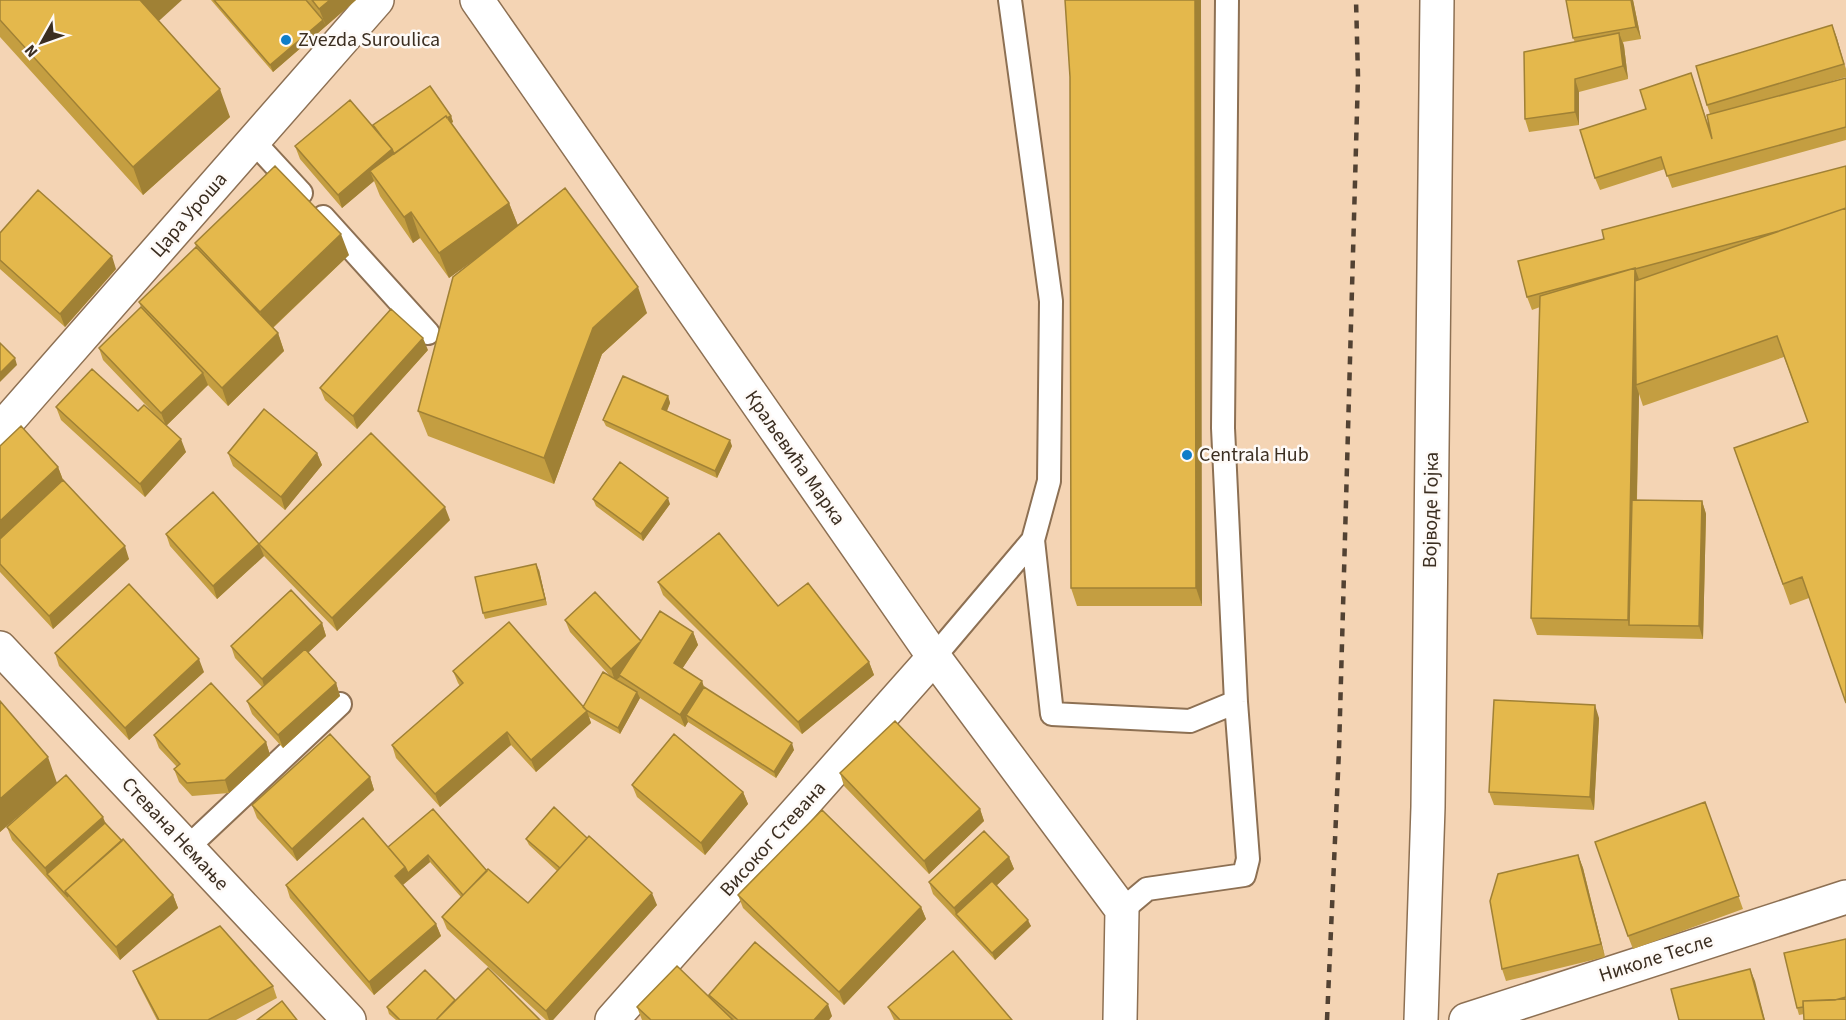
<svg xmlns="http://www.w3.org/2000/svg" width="1846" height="1020" viewBox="0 0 1846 1020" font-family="'Source Sans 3',sans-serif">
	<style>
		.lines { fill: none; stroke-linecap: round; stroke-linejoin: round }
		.service-casing { stroke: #8d7053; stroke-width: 26 }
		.minor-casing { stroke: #8d7053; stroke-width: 36 }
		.tertiary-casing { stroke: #8d7053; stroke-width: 36 }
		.service { stroke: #fff; stroke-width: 22 }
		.minor { stroke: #fff; stroke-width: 33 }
		.tertiary { stroke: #fff; stroke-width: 33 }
		.rail { stroke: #524233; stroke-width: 4.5; stroke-dasharray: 8 8; stroke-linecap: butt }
		.wall { fill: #c49e41 }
		.shaded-wall { fill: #a08135 }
		.building { fill: #e4b84c; stroke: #a08135; stroke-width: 1.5 }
		.poi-dot { fill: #107ec8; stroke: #fefaf7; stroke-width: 2 }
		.labels { text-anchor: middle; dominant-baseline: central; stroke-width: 5; stroke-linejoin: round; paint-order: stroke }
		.poi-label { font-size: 20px; fill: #3b2e21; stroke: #fefaf7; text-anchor: start }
		.street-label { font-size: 20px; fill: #3b2e21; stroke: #fefaf7 }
	</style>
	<rect width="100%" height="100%" fill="#f4d4b4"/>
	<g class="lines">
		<g class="service-casing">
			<path id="service" d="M253,141L301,193
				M323,217L428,333
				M1033,540L1052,714L1190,721L1236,702
				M934,657L1033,540L1049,481L1051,301L1010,0
				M187,848L340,704
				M1122,910L1147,889L1244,875L1248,859L1236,702L1223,428L1227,0"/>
		</g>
		<g class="minor-casing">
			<path id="minor" d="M477,0L934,657L1122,910L1120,1020
				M0,430L377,0
				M0,648L349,1020
				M612,1020L934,657
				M1466,1020L1846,897"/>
		</g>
		<g class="tertiary-casing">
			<path id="tertiary" d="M1421,1020L1428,807L1437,0"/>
		</g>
		<use href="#service" class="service"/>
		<use href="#minor" class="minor"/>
		<use href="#tertiary" class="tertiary"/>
		<path class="rail" d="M1327,1020L1339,750L1358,76L1356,0"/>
	</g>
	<path class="wall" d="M0,0L159,21L230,117L143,195L0,37Z
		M211,0H356L273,72Z
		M1633,0L1641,39L1623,42L1624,46L1628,79L1579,92V125L1529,132L1525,119L1575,42L1573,38Z
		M1832,25L1846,69V77L1816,86L1846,78V140L1672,188L1665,169L1600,190L1595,178L1646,109L1691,73L1711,133L1710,114L1707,105Z
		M1070,77L1202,606H1077L1071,588Z
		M451,116L453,122L451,123L509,203L518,226L647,313L602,354L554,484L428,436L418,411L475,259L449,278L420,238L413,243L380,196L374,181L342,208L300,159L295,146L375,129L373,125Z
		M1846,166L1809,598L1790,605L1734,448L1808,422L1784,357L1643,406L1639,394L1637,500L1702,501L1706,514L1703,639L1537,635L1531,618L1540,307L1532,310L1527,297L1604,239Z
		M0,233L116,269L65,327L0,269Z
		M195,243L349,255L273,328L278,333L284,351L228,406L207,384L208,385L166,426L186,452L145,497L61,420L56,407L138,411L162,422L103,360L99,348L141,307L139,302L196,247Z
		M428,350L357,429L325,400L320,388Z
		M668,396L670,403L667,411L732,446L717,478L606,426L603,420Z
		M0,446L58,467L63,480L129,559L53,629L0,572Z
		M228,453H317L322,465L285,510L233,466Z
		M593,499L670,504L643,541L596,506Z
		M450,520L337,631L264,556L217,599L170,546L166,534L259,544Z
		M539,570L547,605L485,619L483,613Z
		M658,582L778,606L869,662L874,675L802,734L663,595Z
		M565,620L641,641L693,632L698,645L682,669L702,681L704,687L794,750L776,778L688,722L685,727L640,698L620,734L589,717L591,723L536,772L511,745L440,807L396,758L392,745L460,686L458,683L453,671L583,707L610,676L570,632Z
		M322,623L326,636L308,653L336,683L340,696L283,748L252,714L247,701L262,687L235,658L231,646Z
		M55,653L204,672L129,740L59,666Z
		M0,701L57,783L105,823L173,895L178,908L120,960L12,840L7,827L46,792L0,832Z
		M1599,718L1594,810L1494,805L1489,792Z
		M154,735L266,742L270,755L229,793L192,796L179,782L174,769L177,767L159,748Z
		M840,773L980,809L984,821L929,874L844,786Z
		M370,777L374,790L297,861L257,818L252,805Z
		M632,785L743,792L748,804L705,855L637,797Z
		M1705,802L1743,909L1633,949L1628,936Z
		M433,809L487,871L528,903L557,871L529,845L526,839L657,905L553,1020H546L447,929L442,917L461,897L430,862L403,885L436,924L441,936L374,995L290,898L286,885L388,847Z
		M1578,855L1583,868L1605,957L1506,981L1502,969Z
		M1009,857L1014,869L997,885L1031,926L995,960L933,894L929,882Z
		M738,895L921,907L926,919L844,1005L743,908Z
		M1846,939V1020L1804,1014L1799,1015L1797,1008Z
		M133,971L273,986L277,998L236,1020H157L138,983Z
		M709,995L832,1016L829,1020H642L637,1007L710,998Z
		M456,1000L540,1020H396L389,1014L387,1007Z
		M888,1007L1012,1020H894Z"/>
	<path class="shaded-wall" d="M140,0H182L150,29Z
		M330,0H356L326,26L319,9Z
		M1195,0H1201L1202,606L1196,588Z
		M1631,0H1633L1641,39L1636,27Z
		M323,20L326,26L273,72L270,65Z
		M1832,25L1837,38L1846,71L1844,64Z
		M1619,33L1624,46L1628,79L1623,66Z
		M1575,79L1579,92V125L1575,112Z
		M220,89L230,117L143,195L133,167Z
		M451,116L453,122L397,162L370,171L374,181L342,208L338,195L392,149Z
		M509,203L519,228L449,278L439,253Z
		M411,212L420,238L413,243L404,217Z
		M341,234L349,255L267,333L260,312Z
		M112,256L116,269L65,327L60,314Z
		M1635,268L1641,285L1636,385L1639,394L1634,625H1629L1628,620Z
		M638,287L647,313L602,354L554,484L544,458L593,328Z
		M278,333L284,351L228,406L222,388Z
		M423,338L428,350L357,429L353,416Z
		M15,358L17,365L0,382V373Z
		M203,373L208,385L166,426L161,413Z
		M668,396L670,403L665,415L662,409Z
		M181,439L186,452L145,497L140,484Z
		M730,440L732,446L717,478L715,471Z
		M317,453L322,465L285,510L281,497Z
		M58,467L68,493L0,556V521Z
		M668,498L670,504L643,541L641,534Z
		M1702,501L1706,514L1703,639L1699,626Z
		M445,507L450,520L337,631L332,618Z
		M259,544L264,556L217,599L213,586Z
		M125,546L129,559L53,629L49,616Z
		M536,564L539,570L547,605L545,599Z
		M322,623L326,636L266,692L262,679Z
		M693,632L698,645L678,675L674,663Z
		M641,641L619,675L620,677L615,681L611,669Z
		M199,659L204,672L129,740L125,728Z
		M869,662L874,675L802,734L798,722Z
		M702,681L706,694L686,715L688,722L685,727L680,715Z
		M336,683L340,696L283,748L278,735Z
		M637,692L640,698L620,734L618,728Z
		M1595,705L1599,718L1594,810L1590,797Z
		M587,711L591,723L536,772L531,760Z
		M507,732L511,745L440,807L435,794Z
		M266,742L270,755L229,793L225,780Z
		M792,743L794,750L776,778L774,772Z
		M48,757L57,783L0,832V799Z
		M370,777L374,790L297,861L292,849Z
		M743,792L748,804L705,855L701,843Z
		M980,809L984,821L929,874L924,861Z
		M103,817L108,829L47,874L45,868Z
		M428,855L430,862L399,888L395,876L405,867Z
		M1578,855L1583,868L1605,957L1601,944Z
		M1009,857L1014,869L961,919L956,914L954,908Z
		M652,893L657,905L553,1020H549L546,1011Z
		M173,895L178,908L120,960L116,947Z
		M921,907L926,919L844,1005L839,992Z
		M1028,920L1031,926L995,960L992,953Z
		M436,924L441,936L374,995L369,982Z
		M1750,969L1755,981L1765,1020H1764Z
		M828,1004L832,1016L829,1020H814Z"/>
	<path class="building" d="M0,0H140L220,89L133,167L0,20Z
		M214,0H306L323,20L270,65Z
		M312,0H330L319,9Z
		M1065,0H1195L1196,588H1071L1070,77Z
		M1566,0H1631L1636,27L1573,38Z
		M1832,25L1844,64L1707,105L1696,66Z
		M1619,33L1623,66L1575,79V112L1525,119L1524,52Z
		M1691,73L1712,139L1707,115L1846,78V127L1667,176L1661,157L1595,178L1580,130L1646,109L1640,90Z
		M430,86L451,116L447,118L446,116L394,154L392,149L382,137L373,125Z
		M350,100L392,149L338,195L295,146Z
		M446,116L509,203L439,253L411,212L404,217L370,171Z
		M275,166L341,234L260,312L195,243Z
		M1846,166V208L1779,231L1635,269V268L1527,297L1518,261L1604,239L1602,230Z
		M565,188L638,287L593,328L544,458L418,411L453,277Z
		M38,190L112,256L60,314L0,260V233Z
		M1846,208V703L1802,577L1783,584L1734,448L1808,422L1777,336L1636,385L1635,281Z
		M196,247L278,333L222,388L139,302Z
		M1635,268L1628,620L1531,618L1540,296Z
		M141,307L203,373L161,413L99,348Z
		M391,309L423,338L353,416L320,388Z
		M0,343L15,358L0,373Z
		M92,369L138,411L144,405L181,439L140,484L56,407Z
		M623,376L668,396L662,409L730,440L715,471L603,420Z
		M264,409L317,453L281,497L228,453Z
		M21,426L58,467L0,521V446Z
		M371,433L445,507L332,618L259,544L213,586L166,534L213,492L259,544Z
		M620,462L668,498L641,534L593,499Z
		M63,480L125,546L49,616L0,564V539Z
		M1632,500L1702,501L1699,626L1629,625Z
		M719,533L778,606L808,583L869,662L798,722L658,582Z
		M536,564L545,599L483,613L475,577Z
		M129,584L199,659L125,728L55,653Z
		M291,590L322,623L262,679L231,646Z
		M595,592L641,641L660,611L693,632L674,663L702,681L680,715L619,675L641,641L611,669L565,620Z
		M509,622L587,711L531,760L507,732L435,794L392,745L463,683L453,671Z
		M305,649L336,683L278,735L247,701Z
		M603,672L637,692L618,728L586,710L583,707Z
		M211,683L266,742L225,780L187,783L174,769L180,764L154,735Z
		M704,687L792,743L774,772L686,715Z
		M1494,700L1595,705L1590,797L1489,792Z
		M0,701L48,757L0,799Z
		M895,721L980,809L924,861L840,773Z
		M330,734L370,777L292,849L252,805Z
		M674,734L743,792L701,843L632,785Z
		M66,775L103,817L45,868L7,827Z
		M1705,802L1739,896L1628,936L1595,842Z
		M554,807L587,838L560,868L526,839Z
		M433,809L487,871L463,895L428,855L408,873L405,867L388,847Z
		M822,810L921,907L839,992L738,895Z
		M363,818L405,867L395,876L436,924L369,982L286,885Z
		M105,823L122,841L65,891L68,897L47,874Z
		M984,831L1009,857L954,908L929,882Z
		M589,836L652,893L546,1011L442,917L488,869L528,903Z
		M123,839L173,895L116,947L65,891Z
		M1578,855L1601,944L1502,969L1490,901L1498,874Z
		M992,881L1028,920L992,953L956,914Z
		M220,926L273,986L208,1020H159L133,971Z
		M1846,939V997L1835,1000L1803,1001V1007L1797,1008L1784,953Z
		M755,942L828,1004L814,1020H738L709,995Z
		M953,951L1012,1020H900L888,1007Z
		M677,966L733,1020H651L637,1007Z
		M488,968L540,1020H436Z
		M1750,969L1764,1020H1679L1671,989Z
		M425,970L455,1000L436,1020H400L387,1007Z
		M1846,999V1020H1804L1803,1001Z
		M282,1001L297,1020H257Z"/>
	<g class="poi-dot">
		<circle cx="286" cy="40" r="6"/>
		<circle cx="1187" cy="455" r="6"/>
	</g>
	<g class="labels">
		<g class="poi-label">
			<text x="298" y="40">Zvezda Suroulica</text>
			<text x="1199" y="455">Centrala Hub</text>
		</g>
		<g class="street-label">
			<text transform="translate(189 215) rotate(-49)">Цара Уроша</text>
			<text transform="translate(795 458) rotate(55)">Краљевића Марка</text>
			<text transform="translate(1431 510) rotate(-89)">Војводе Гојка</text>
			<text transform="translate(175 834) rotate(47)">Стевана Немање</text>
			<text transform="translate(773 839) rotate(-48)">Високог Стевана</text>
			<text transform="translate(1656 958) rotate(-18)">Николе Тесле</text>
		</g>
	</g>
	<g transform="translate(42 42) rotate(230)" stroke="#fefaf7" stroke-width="4.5" paint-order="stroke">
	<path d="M0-4.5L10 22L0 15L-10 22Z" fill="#3b2e21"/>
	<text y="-9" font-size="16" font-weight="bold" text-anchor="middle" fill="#3b2e21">N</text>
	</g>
</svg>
